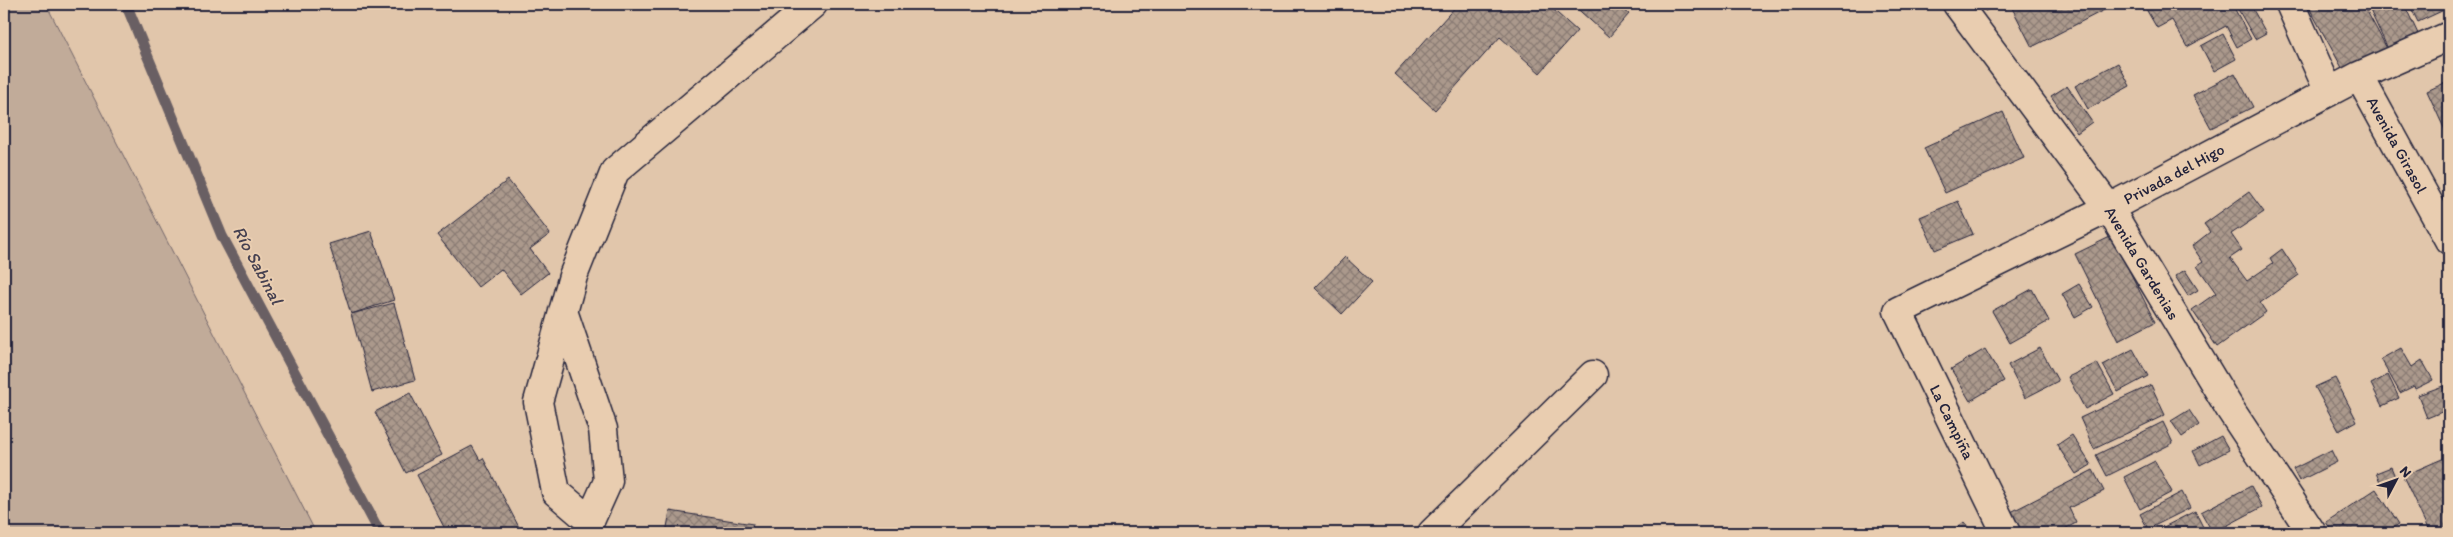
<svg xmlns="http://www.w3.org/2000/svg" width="2453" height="537" viewBox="0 0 2453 537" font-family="Itim,sans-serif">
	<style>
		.grass { fill: #c1ab99; stroke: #72666a }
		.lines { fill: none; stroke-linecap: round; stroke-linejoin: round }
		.stream { stroke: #695f64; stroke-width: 11 }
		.building { fill: url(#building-cross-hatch); stroke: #22223b }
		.minor-casing { stroke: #22223b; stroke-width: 31 }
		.minor { stroke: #e9cdb0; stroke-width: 28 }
		.labels { text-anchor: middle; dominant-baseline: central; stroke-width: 4; stroke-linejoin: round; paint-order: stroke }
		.street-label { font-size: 16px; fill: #22223b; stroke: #e9cdb0 }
		.water-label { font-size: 18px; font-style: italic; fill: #454050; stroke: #e9cdb0 }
	</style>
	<defs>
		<pattern id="building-cross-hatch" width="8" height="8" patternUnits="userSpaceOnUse" patternTransform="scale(1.25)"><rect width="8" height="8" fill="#ab998c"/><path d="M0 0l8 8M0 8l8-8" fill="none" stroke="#8b7c74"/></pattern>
	</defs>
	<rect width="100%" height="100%" fill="#e1c6ab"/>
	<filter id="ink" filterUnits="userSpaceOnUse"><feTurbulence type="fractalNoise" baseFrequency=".02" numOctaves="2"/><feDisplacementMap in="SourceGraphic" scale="10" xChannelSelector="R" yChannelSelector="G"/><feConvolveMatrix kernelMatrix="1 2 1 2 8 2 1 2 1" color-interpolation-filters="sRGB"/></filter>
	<g filter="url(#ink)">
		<path class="grass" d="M4,4H46L316,533H4Z"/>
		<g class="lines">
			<path class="stream" d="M126,4L222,236L380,533"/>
		</g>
		<path class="building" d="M1458,4H1547L1577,31L1540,73L1500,37L1435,110L1395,74Z
			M1572,4H1617L1629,14L1609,37Z
			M1982,4H1999L1985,11Z
			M2010,4H2103L2106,9L2032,47Z
			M2156,4H2232L2251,39L2237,47L2226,26L2187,47L2172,20L2157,28L2146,9Z
			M2235,4H2250L2266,33L2255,39Z
			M2307,4H2363L2389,52L2346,75Z
			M2367,4H2404L2420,38L2389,51Z
			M2409,4H2441L2444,10L2418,22Z
			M2223,34L2236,59L2214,71L2201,46Z
			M2118,63L2130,86L2088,109L2075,86Z
			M2235,73L2253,107L2211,128L2193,95Z
			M2449,81V139L2427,91Z
			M2067,86L2092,122L2077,133L2051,96Z
			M2003,112L2024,158L1945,193L1924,148Z
			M508,180L550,234L530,249L548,273L521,294L501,269L478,287L437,235Z
			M2249,192L2264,212L2231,234L2242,250L2230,258L2247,281L2273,263L2270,258L2282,249L2299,275L2260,303L2266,312L2217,347L2192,310L2216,293L2197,266L2203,262L2192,246L2210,232L2204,224Z
			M1958,201L1973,234L1935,250L1920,217Z
			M371,231L394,300L351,314L329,244Z
			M2112,236L2155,322L2118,341L2075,254Z
			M1345,257L1372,282L1342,314L1315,288Z
			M2185,270L2198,290L2188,296L2175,276Z
			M2079,284L2093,307L2075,317L2062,294Z
			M2032,289L2049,321L2010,343L1992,311Z
			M394,303L415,380L372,392L351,314Z
			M2040,348L2058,381L2025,398L2008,365Z
			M2401,348L2412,367L2422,360L2433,380L2415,389L2414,386L2400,393L2381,359Z
			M1985,349L2004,381L1970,401L1951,369Z
			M2133,349L2148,376L2118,392L2103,365Z
			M2097,363L2114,394L2085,409L2068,377Z
			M2388,375L2399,398L2382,406L2371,384Z
			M2335,378L2357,421L2339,431L2315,387Z
			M2151,385L2165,415L2094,449L2080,418Z
			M2443,386L2449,401V409L2427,418L2418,395Z
			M410,393L442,455L406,473L375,412Z
			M2189,410L2199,425L2182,437L2171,421Z
			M2163,422L2173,443L2107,476L2096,455Z
			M2072,435L2091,465L2076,474L2057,445Z
			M2221,436L2229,450L2200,465L2193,451Z
			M472,446L480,460L483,458L522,533H447L417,475Z
			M2331,450L2337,462L2299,481L2293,469Z
			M2449,456V533H2430L2403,476Z
			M2155,461L2172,492L2140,509L2124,477Z
			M2391,467L2396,479L2382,486L2376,473Z
			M2093,470L2104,491L2069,508L2076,523L2057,533H2021L2011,512Z
			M2251,486L2262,507L2213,533L2201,512Z
			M2376,489L2399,524L2384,533H2333L2326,522Z
			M2182,492L2190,508L2148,529L2140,514Z
			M670,511L753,524L751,533H666Z
			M2195,511L2206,533H2152Z
			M1964,522L1973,533H1951Z"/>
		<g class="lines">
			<g class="minor-casing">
				<path id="minor" d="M1957,4L2109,208L2230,409L2312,533
					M2290,4L2329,92
					M2359,76L2449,240
					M563,311L603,429L608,481L590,521L556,492L538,402L573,276L615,171L813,4
					M1432,533L1593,375
					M2006,533L1898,311L2109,208L2359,76L2449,36"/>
			</g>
			<use href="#minor" class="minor"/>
		</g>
	</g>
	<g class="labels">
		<g class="street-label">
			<text transform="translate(2397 145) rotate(61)">Avenida Girasol</text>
			<text transform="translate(2174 174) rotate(-28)">Privada del Higo</text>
			<text transform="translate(2142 263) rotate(59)">Avenida Gardenias</text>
			<text transform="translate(1952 422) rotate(64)">La Campiña</text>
		</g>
		<g class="water-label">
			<text transform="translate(258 265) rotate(62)">Río Sabinal</text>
		</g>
	</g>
	<rect width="2453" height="537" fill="none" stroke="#e9cdb0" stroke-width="20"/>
	<rect x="10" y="10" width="2433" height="517" fill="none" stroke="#22223b" stroke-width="2" filter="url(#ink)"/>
	<g transform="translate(2396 480) rotate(49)" stroke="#e9cdb0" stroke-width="4" paint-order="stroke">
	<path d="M0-4L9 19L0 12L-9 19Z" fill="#22223b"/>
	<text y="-8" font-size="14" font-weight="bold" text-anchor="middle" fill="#22223b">N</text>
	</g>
</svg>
